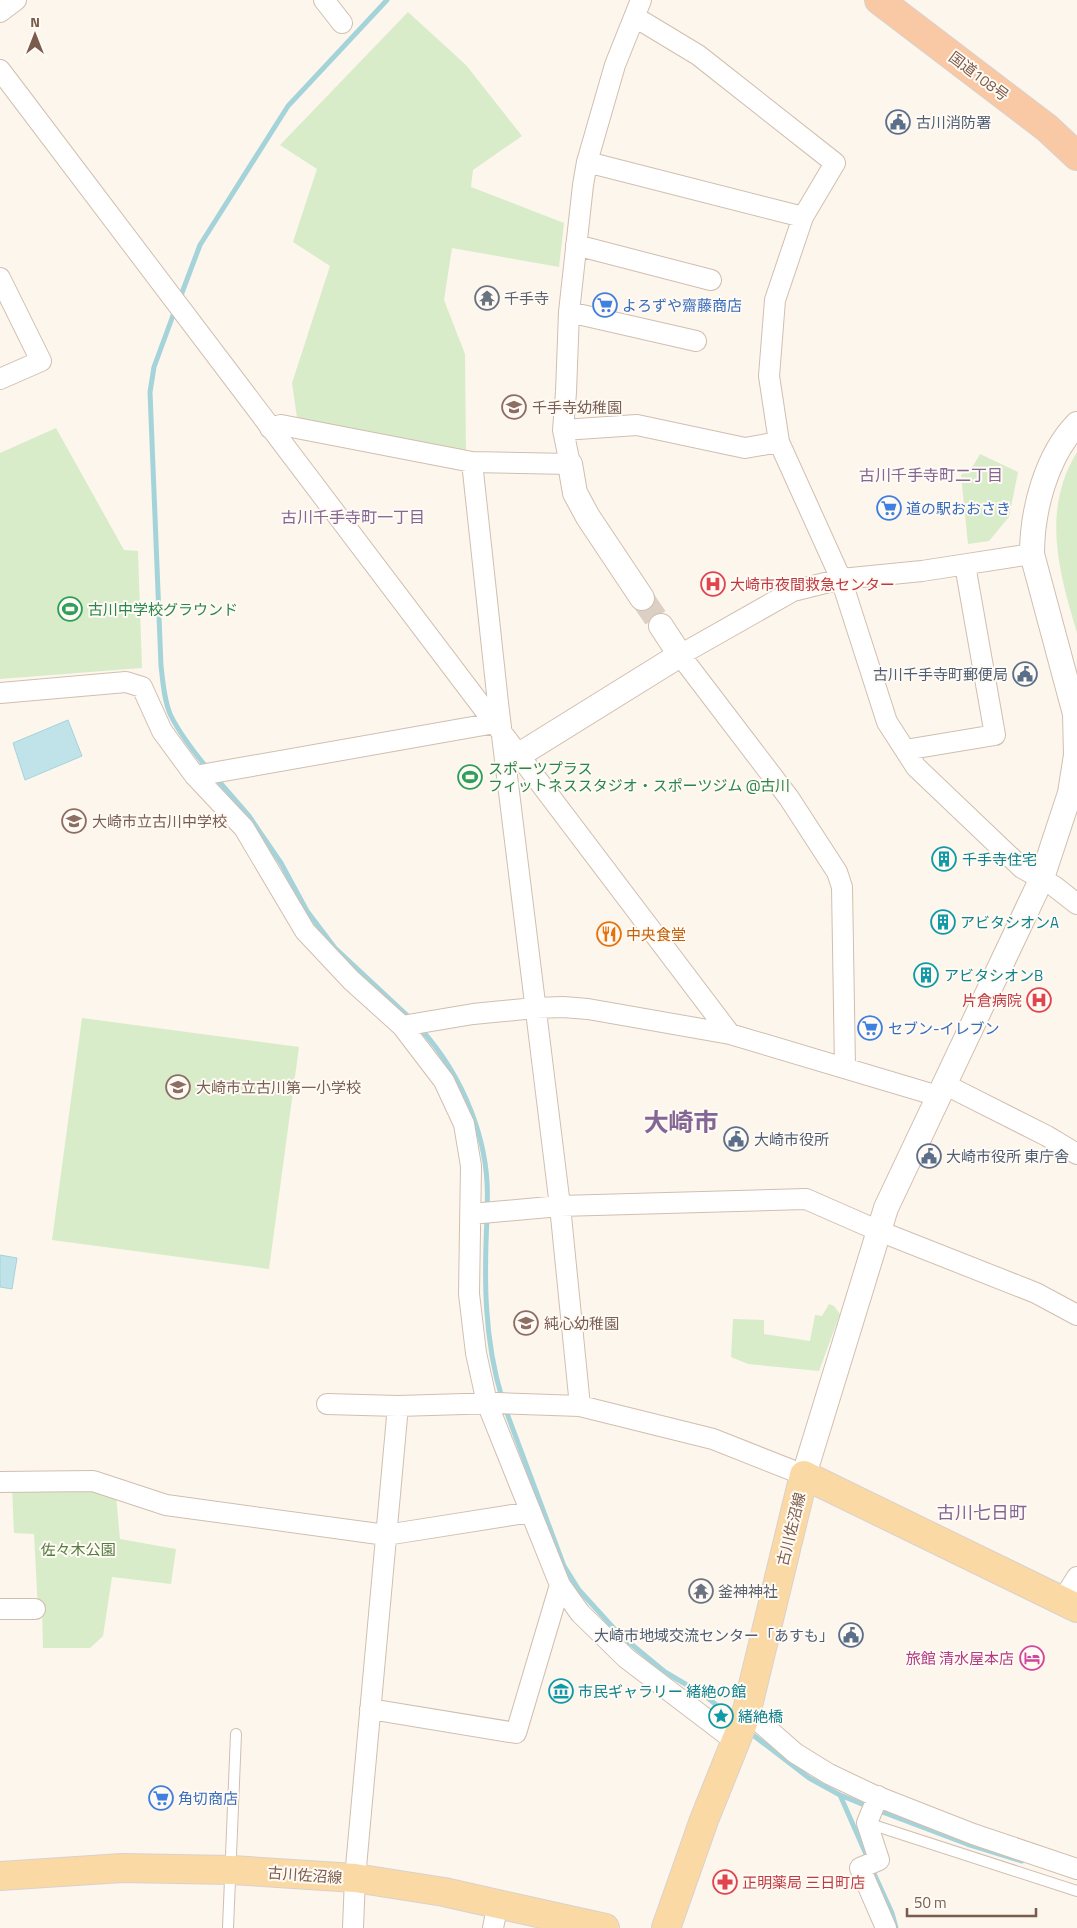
<svg xmlns="http://www.w3.org/2000/svg" width="1077" height="1928" viewBox="0 0 1077 1928" font-family="'Titillium Web','Noto Sans JP',sans-serif">
	<style>
		.green { fill: #d8ecc9 }
		.water { fill: #bfe3e8; stroke: #a5d3da }
		.lines { fill: none; stroke-linecap: round; stroke-linejoin: round }
		.stream { stroke: #a5d3da; stroke-width: 5 }
		.tertiary-tunnel { stroke: #dcd0c4; stroke-width: 24; stroke-dasharray: 24 12; stroke-linecap: butt }
		.service-casing { stroke: #d1beb0; stroke-width: 12 }
		.minor-casing { stroke: #d1beb0; stroke-width: 22 }
		.tertiary-casing { stroke: #d1beb0; stroke-width: 26 }
		.primary-casing { stroke: #dad1cd; stroke-width: 30 }
		.trunk-casing { stroke: #dad1cd; stroke-width: 30 }
		.service { stroke: #fff; stroke-width: 10 }
		.minor { stroke: #fff; stroke-width: 20 }
		.tertiary { stroke: #fff; stroke-width: 24 }
		.primary { stroke: #fbd9a5; stroke-width: 28 }
		.trunk { stroke: #f9c8a4; stroke-width: 28 }
		.labels { text-anchor: middle; dominant-baseline: central; stroke-width: 4; stroke-linejoin: round; paint-order: stroke }
		.street-label { font-size: 15px; fill: #7a5c4d; stroke: #fffaf3 }
		.service-label { font-size: 15px; fill: #4e5e75; stroke: #fffaf3; text-anchor: start }
		.worship-label { font-size: 15px; fill: #5b616d; stroke: #fffaf3; text-anchor: start }
		.shop-label { font-size: 15px; fill: #366cbe; stroke: #fffaf3; text-anchor: start }
		.education-label { font-size: 15px; fill: #785e54; stroke: #fffaf3; text-anchor: start }
		.health-label { font-size: 15px; fill: #be3a42; stroke: #fffaf3; text-anchor: start }
		.leisure-label { font-size: 15px; fill: #27864d; stroke: #fffaf3; text-anchor: start }
		.culture-label { font-size: 15px; fill: #0d838f; stroke: #fffaf3; text-anchor: start }
		.food-label { font-size: 15px; fill: #c56008; stroke: #fffaf3; text-anchor: start }
		.park-label { font-size: 15px; fill: #537a41; stroke: #fffaf3 }
		.hotel-label { font-size: 15px; fill: #b23c85; stroke: #fffaf3; text-anchor: end }
		.neighbourhood-label { font-size: 16px; fill: #846695; stroke: #fffaf3 }
		.quarter-label { font-size: 18px; fill: #846695; stroke: #fffaf3 }
		.town-label { font-size: 25px; font-weight: bold; fill: #846695; stroke: #fffaf3 }
	</style>
	<rect width="100%" height="100%" fill="#fdf6ec"/>
	<path class="green" d="M408,12L466,65L522,136L473,170L471,187L564,223L559,267L452,248L444,300L465,354L466,456L297,418L292,383L330,266L293,242L317,169L280,145Z
		M56,428L124,550L138,551L142,668L0,679V453Z
		M1077,452V633C1059,572 1041,511 1077,452Z
		M980,454L1018,472L1009,517L989,541L968,544L961,475L973,466Z
		M82,1018L299,1047L269,1269L52,1240Z
		M829,1304L834,1306L840,1314L819,1371L748,1364L731,1357L733,1319L764,1320V1334L810,1341L815,1315L822,1316Z
		M12,1486H93L116,1495L120,1539L176,1549L171,1584L112,1577L103,1636L90,1648H43L42,1611H38L34,1534L14,1533Z"/>
	<path class="water" d="M68,720L82,756L25,780L13,743Z
		M0,1255L17,1258L12,1289L0,1287Z"/>
	<g class="lines">
		<path class="stream" d="M180,298L200,245L288,106L387,0
			M175,310L154,367L150,392L161,666C163,682 164,701 171,716C180,734 194,752 207,768
			M216,778L249,816L281,863L307,911L335,948L412,1020
			M420,1028C463,1076 491,1142 487,1207
			M487,1218C484,1279 484,1339 502,1398
			M505,1408L564,1566L579,1590L619,1634L665,1672L704,1695L735,1720
			M749,1732L809,1778L840,1795L869,1807
			M840,1795L869,1861
			M877,1810L967,1844L1022,1861
			M872,1869L892,1913L896,1928"/>
		<path class="tertiary-tunnel" d="M642,598L661,626"/>
		<g class="service-casing">
			<path id="service" d="M867,1823L1077,1891
				M228,1928L236,1734"/>
		</g>
		<g class="minor-casing">
			<path id="minor" d="M324,0L342,23
				M0,12L16,0
				M635,17L698,55L835,163L803,217L775,300L769,376L779,442
				M0,70L730,1034
				M587,162L803,217
				M576,245L711,280
				M0,278L41,361L0,379
				M569,312L696,341
				M270,428L281,425L472,462L570,464L563,430L566,392L569,312L583,185L587,162L615,65L641,0
				M563,430L637,425L745,448L779,442L841,579L887,722L916,767L1022,868L1054,886L1077,904
				M472,462L498,703L560,1206L580,1406
				M0,693L126,682L142,687L162,731L195,776L244,828L305,931L351,980L402,1026L444,1081L464,1124L471,1166L469,1294L476,1353L487,1403L560,1585L580,1613L626,1658L735,1741
				M905,750L995,735L965,565
				M195,776L495,723
				M402,1026L473,1014L535,1008L563,1007L588,1009L730,1034L938,1096
				M845,1067L842,887L837,872L789,798L680,655L793,591L841,579L922,571L1032,554
				M944,1084L1047,1136L1077,1154
				M471,1214L560,1206L806,1199L879,1231L1036,1293L1077,1315
				M327,1404L398,1406L497,1403L580,1406L713,1439L804,1475
				M0,1482L93,1481L166,1505L386,1535L531,1512
				M1062,1601L1077,1577
				M0,1609H35
				M370,1709L516,1733L560,1585
				M747,1711L795,1753L829,1774L871,1794L973,1834L1077,1869
				M878,1796L867,1823L879,1860L860,1868L886,1928
				M353,1928L355,1878L398,1406
				M493,1928L498,1903"/>
		</g>
		<g class="tertiary-casing">
			<path id="tertiary" d="M570,464L575,493L588,517L642,598
				M519,755L680,655L661,626
				M804,1475L886,1208L1042,878L1070,793L1076,755L1075,714L1032,554C1032,511 1046,456 1077,424"/>
		</g>
		<g class="primary-casing">
			<path id="primary" d="M0,1876L122,1868L232,1870L355,1878L444,1892L605,1928
				M666,1928L704,1820L745,1718L804,1475L1077,1608"/>
		</g>
		<g class="trunk-casing">
			<path id="trunk" d="M879,0L1047,128L1077,156"/>
		</g>
		<use href="#service" class="service"/>
		<use href="#minor" class="minor"/>
		<use href="#tertiary" class="tertiary"/>
		<use href="#primary" class="primary"/>
		<use href="#trunk" class="trunk"/>
	</g>
	<defs>
		<g id="civic-ring" transform="scale(1.25)"><circle r="9.5" fill="#fffaf3" stroke="#5c6f8a" stroke-width="1.5"/><path d="M-.6-6.5H3V-4.5H.6V-3L4-1V1h2V6H-6V1h2V-1L-.6-3ZM-1.2 2.5V6h2.4V2.5Z" fill="#5c6f8a"/></g>
		<g id="temple-ring" transform="scale(1.25)"><circle r="9.5" fill="#fffaf3" stroke="#6b7280" stroke-width="1.5"/><path d="M0-6L5-2H3V0L6.5 2.5H4V6H1.5V3h-3V6H-4V2.5H-6.5L-3 0V-2H-5Z" fill="#6b7280"/></g>
		<g id="supermarket-ring" transform="scale(1.25)"><circle r="9.5" fill="#fffaf3" stroke="#3f7fe0" stroke-width="1.5"/><path d="M-6-5.5h2.5l.6 2H6L4.5 2H-2.5L-4.4-4H-6ZM-1.5 3.2a1.3 1.3 0 1 0 .1 0ZM3 3.2a1.3 1.3 0 1 0 .1 0Z" fill="#3f7fe0"/></g>
		<g id="school-ring" transform="scale(1.25)"><circle r="9.5" fill="#fffaf3" stroke="#8d6e63" stroke-width="1.5"/><path d="M0-5L7-2L0 1L-7-2ZM-4 1L0 2.5L4 1V4Q0 6-4 4Z" fill="#8d6e63"/></g>
		<g id="hospital-ring" transform="scale(1.25)"><circle r="9.5" fill="#fffaf3" stroke="#e0444e" stroke-width="1.5"/><path d="M-5-5h3v3.5h4V-5h3V5h-3V1.5h-4V5h-3Z" fill="#e0444e"/></g>
		<g id="stadium-ring" transform="scale(1.25)"><circle r="9.5" fill="#fffaf3" stroke="#2e9e5b" stroke-width="1.5"/><path d="M0-5a6.5 5 0 1 0 0 10a6.5 5 0 1 0 0-10ZM-3.5-1.8h7v3.6h-7Z" fill="#2e9e5b"/></g>
		<g id="building-ring" transform="scale(1.25)"><circle r="9.5" fill="#fffaf3" stroke="#0f9aa8" stroke-width="1.5"/><path d="M-4-6H4V6H1V3H-1V6H-4ZM-2.5-4.3h1.7v1.8h-1.7ZM.8-4.3h1.7v1.8H.8ZM-2.5-1h1.7V.8h-1.7ZM.8-1h1.7V.8H.8Z" fill="#0f9aa8"/></g>
		<g id="restaurant-ring" transform="scale(1.25)"><circle r="9.5" fill="#fffaf3" stroke="#e8710a" stroke-width="1.5"/><path d="M-5-6h1v4h1v-4h1v4h1v-4h1v5L-1.5 .5V6h-2V.5L-5-1ZM5-6V6H3V1.5H1.5Q1.5-4 5-6Z" fill="#e8710a"/></g>
		<g id="hotel-ring" transform="scale(1.25)"><circle r="9.5" fill="#fffaf3" stroke="#d1479c" stroke-width="1.5"/><path d="M-6-4.5h1.5V1H6V5H4.5V3h-9V5H-6ZM-4 0a1.8 1.8 0 1 1 3.6 0ZM.5 0V-2.5h3Q6-2.5 6 0Z" fill="#d1479c"/></g>
		<g id="museum-ring" transform="scale(1.25)"><circle r="9.5" fill="#fffaf3" stroke="#0f9aa8" stroke-width="1.5"/><path d="M0-6L6-3V-2H-6V-3ZM-5-1h2V3h-2ZM-1-1h2V3h-2ZM3-1h2V3H3ZM-6 4H6V6H-6Z" fill="#0f9aa8"/></g>
		<g id="sight-ring" transform="scale(1.25)"><circle r="9.5" fill="#fffaf3" stroke="#0f9aa8" stroke-width="1.5"/><path d="M0-6L1.8-2.2L6-1.7L2.9 1.2L3.7 5.4L0 3.3L-3.7 5.4L-2.9 1.2L-6-1.7L-1.8-2.2Z" fill="#0f9aa8"/></g>
		<g id="pharmacy-ring" transform="scale(1.25)"><circle r="9.5" fill="#fffaf3" stroke="#e0444e" stroke-width="1.5"/><path d="M-2-6h4v4h4v4h-4v4h-4v-4h-4v-4h4Z" fill="#e0444e"/></g>
	</defs>
	<g fill-rule="evenodd">
		<use href="#civic-ring" x="898" y="122"/>
		<use href="#temple-ring" x="487" y="298"/>
		<use href="#supermarket-ring" x="605" y="305"/>
		<use href="#school-ring" x="514" y="407"/>
		<use href="#supermarket-ring" x="889" y="508"/>
		<use href="#hospital-ring" x="713" y="584"/>
		<use href="#stadium-ring" x="70" y="609"/>
		<use href="#civic-ring" x="1025" y="674"/>
		<use href="#stadium-ring" x="470" y="777"/>
		<use href="#school-ring" x="74" y="821"/>
		<use href="#building-ring" x="944" y="859"/>
		<use href="#building-ring" x="943" y="922"/>
		<use href="#restaurant-ring" x="609" y="934"/>
		<use href="#building-ring" x="926" y="975"/>
		<use href="#hospital-ring" x="1039" y="1000"/>
		<use href="#supermarket-ring" x="870" y="1028"/>
		<use href="#school-ring" x="178" y="1087"/>
		<use href="#civic-ring" x="736" y="1139"/>
		<use href="#civic-ring" x="929" y="1156"/>
		<use href="#school-ring" x="526" y="1323"/>
		<use href="#temple-ring" x="701" y="1591"/>
		<use href="#civic-ring" x="851" y="1635"/>
		<use href="#hotel-ring" x="1032" y="1658"/>
		<use href="#museum-ring" x="561" y="1691"/>
		<use href="#sight-ring" x="721" y="1716"/>
		<use href="#supermarket-ring" x="161" y="1798"/>
		<use href="#pharmacy-ring" x="725" y="1882"/>
	</g>
	<g class="labels">
		<g class="street-label">
			<text transform="translate(979 76) rotate(37)">国道108号</text>
			<text transform="translate(791 1529) rotate(-76)">古川佐沼線</text>
			<text transform="translate(305 1875) rotate(4)">古川佐沼線</text>
		</g>
		<g class="service-label">
			<text x="916" y="122">古川消防署</text>
			<text x="1008" y="674" text-anchor="end">古川千手寺町郵便局</text>
			<text x="754" y="1139">大崎市役所</text>
			<text x="946" y="1156">大崎市役所 東庁舎</text>
			<text x="834" y="1635" text-anchor="end">大崎市地域交流センター「あすも」</text>
		</g>
		<g class="worship-label">
			<text x="504" y="298">千手寺</text>
			<text x="718" y="1591">釜神神社</text>
		</g>
		<g class="shop-label">
			<text x="622" y="305">よろずや齋藤商店</text>
			<text x="906" y="508">道の駅おおさき</text>
			<text x="888" y="1028">セブン-イレブン</text>
			<text x="178" y="1798">角切商店</text>
		</g>
		<g class="education-label">
			<text x="532" y="407">千手寺幼稚園</text>
			<text x="92" y="821">大崎市立古川中学校</text>
			<text x="196" y="1087">大崎市立古川第一小学校</text>
			<text x="544" y="1323">純心幼稚園</text>
		</g>
		<g class="health-label">
			<text x="730" y="584">大崎市夜間救急センター</text>
			<text x="1022" y="1000" text-anchor="end">片倉病院</text>
			<text x="742" y="1882">正明薬局 三日町店</text>
		</g>
		<g class="leisure-label">
			<text x="88" y="609">古川中学校グラウンド</text>
			<text x="488" y="768">スポーツプラス<tspan x="488" dy="17">フィットネススタジオ・スポーツジム @古川</tspan></text>
		</g>
		<g class="culture-label">
			<text x="962" y="859">千手寺住宅</text>
			<text x="960" y="922">アビタシオンA</text>
			<text x="944" y="975">アビタシオンB</text>
			<text x="578" y="1691">市民ギャラリー 緒絶の館</text>
			<text x="738" y="1716">緒絶橋</text>
		</g>
		<g class="food-label">
			<text x="626" y="934">中央食堂</text>
		</g>
		<g class="park-label">
			<text x="78" y="1549">佐々木公園</text>
		</g>
		<g class="hotel-label">
			<text x="1014" y="1658">旅館 清水屋本店</text>
		</g>
		<g class="neighbourhood-label">
			<text x="931" y="475">古川千手寺町二丁目</text>
			<text x="353" y="517">古川千手寺町一丁目</text>
		</g>
		<g class="quarter-label">
			<text x="982" y="1512">古川七日町</text>
		</g>
		<g class="town-label">
			<text x="681" y="1122">大崎市</text>
		</g>
	</g>
	<g transform="translate(35 35)" stroke="#fffaf3" stroke-width="4" paint-order="stroke">
	<path d="M0-4L9 19L0 12L-9 19Z" fill="#7a5c4d"/>
	<text y="-8" font-size="14" font-weight="bold" text-anchor="middle" fill="#7a5c4d">N</text>
	</g>
	<path d="M907 1908v8h129v-8" fill="none" stroke="#7a5c4d" stroke-width="2.5"/>
	<text x="914" y="1908" font-size="15" fill="#7a5c4d" stroke="#fffaf3" stroke-width="4" paint-order="stroke">50 m</text>
</svg>
